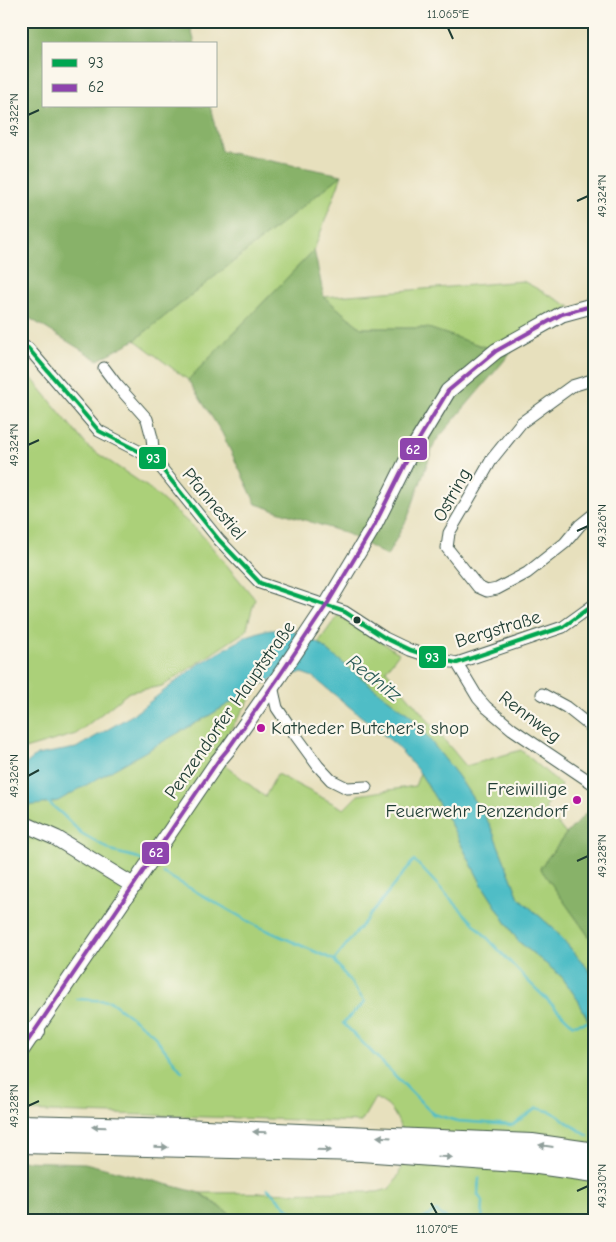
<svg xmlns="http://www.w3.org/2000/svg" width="616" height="1242" viewBox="0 0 616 1242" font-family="'Comic Neue',sans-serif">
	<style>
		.green { fill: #abd079; stroke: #658656 }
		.forest { fill: #88b269; stroke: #54784e }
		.water { fill: #4fbdc6; stroke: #377d7d }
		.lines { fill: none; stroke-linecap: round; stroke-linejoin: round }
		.stream { stroke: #4fbdc6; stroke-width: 2.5 }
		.street-casing { stroke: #3d5549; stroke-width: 13 }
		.secondary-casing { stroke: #3d5549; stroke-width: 17 }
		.highway-casing { stroke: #3d5549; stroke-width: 22 }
		.street { stroke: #fff; stroke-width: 11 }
		.secondary { stroke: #fff; stroke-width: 15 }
		.highway { stroke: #fff; stroke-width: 20 }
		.bus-1-casing { stroke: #fbf7ec; stroke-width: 8 }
		.bus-2-casing { stroke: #fbf7ec; stroke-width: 8 }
		.bus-1 { stroke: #00a651; stroke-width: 4 }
		.bus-2 { stroke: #8e44ad; stroke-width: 4 }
		.oneway { fill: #8f9e9a }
		.ticks { fill: none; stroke: #1f3d34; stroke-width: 2 }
		.bus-dot { fill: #1f3d34; stroke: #fbf7ec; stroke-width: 2 }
		.poi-dot { fill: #b5179e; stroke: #fbf7ec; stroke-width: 2 }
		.labels { text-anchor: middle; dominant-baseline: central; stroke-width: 4.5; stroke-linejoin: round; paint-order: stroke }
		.street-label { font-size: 19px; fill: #1f3d34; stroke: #fbf7ec }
		.poi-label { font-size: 19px; fill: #1f3d34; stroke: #fbf7ec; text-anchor: start }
		.water-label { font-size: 20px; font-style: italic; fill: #2b5d58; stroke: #fbf7ec }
		.line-badge { stroke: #fbf7ec; stroke-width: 2 }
		.badge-label { font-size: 14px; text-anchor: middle; font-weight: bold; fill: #fff }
		.neatline { fill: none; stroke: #1f3d34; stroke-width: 2 }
		.ticks-label { font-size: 12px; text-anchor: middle; fill: #1f3d34 }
	</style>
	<rect width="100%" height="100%" fill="#fbf7ec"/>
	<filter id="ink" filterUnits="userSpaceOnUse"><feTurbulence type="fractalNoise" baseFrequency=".02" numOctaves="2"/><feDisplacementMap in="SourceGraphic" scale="10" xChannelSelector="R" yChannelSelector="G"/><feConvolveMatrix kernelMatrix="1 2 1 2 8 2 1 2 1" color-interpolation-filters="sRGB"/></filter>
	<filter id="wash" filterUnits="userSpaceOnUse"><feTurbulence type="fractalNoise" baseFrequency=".0096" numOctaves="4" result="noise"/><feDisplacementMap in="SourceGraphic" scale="20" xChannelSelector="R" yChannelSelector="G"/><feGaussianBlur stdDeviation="1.12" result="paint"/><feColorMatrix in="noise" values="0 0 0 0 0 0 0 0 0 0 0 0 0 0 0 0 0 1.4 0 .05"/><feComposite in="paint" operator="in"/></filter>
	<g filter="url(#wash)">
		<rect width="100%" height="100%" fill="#e7e0bd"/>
		<path class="green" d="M342,175L314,250L188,380L135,340Z
			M523,281L571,307L525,331L509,355L428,328H361L324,297Z
			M21,365L88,447L149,488L200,533L255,599L246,631L163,686L129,692L76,734L21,750Z
			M338,615L399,653L386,670L466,766L521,750L561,785L545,808L566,834L540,868L595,945V978L583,963L554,929L519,898L490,825L458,776L411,716L384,696L318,643Z
			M258,686L214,756L265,797L277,774L344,809L358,795L415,786L420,773L448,819L481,883L518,941L562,977L578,1000L595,1034V1221H240L200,1193L377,1192L389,1189C392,1185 396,1181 398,1176C407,1155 405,1123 388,1106C384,1103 379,1100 375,1098L361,1122L21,1111V805L30,806L136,755L210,715Z"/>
		<path class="forest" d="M21,21H189L195,44H44V106H210L221,151L342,175L135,340L98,360L21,313Z
			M314,250L324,297L361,328H428L509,355L435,442L408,517L387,556L348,534L256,504L222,433L188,380Z
			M595,804V945L540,868L566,834Z
			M21,1161L85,1163L200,1193L240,1221H21Z"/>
		<path class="water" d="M265,630H291L318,643L384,696L411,716L458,776L490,825L519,898L554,929L583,963L595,978V1034L578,1000L562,977L518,941L481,883L448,819L420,773L396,745L313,677L302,673L279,676L258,686L210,715L58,801C45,804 34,806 21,805V768L37,755L76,748L134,714L196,666L247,636Z"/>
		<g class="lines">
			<path class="stream" d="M48,802L62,814L81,833L114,852L135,857L144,862
				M163,873L257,926L334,960L365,1002L343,1023L433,1114L457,1121L513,1125L537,1108L552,1112L588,1136
				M334,960L414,860L527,980L573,1025L589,1022
				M77,999L110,1001L152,1033L182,1072
				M479,1178L478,1195L483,1202L482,1221
				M268,1189L301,1221
				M420,1221L436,1211L450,1221"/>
		</g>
	</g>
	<g filter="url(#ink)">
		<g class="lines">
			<g class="street-casing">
				<path id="street" d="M21,346L28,348L99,431L154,459L219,540L260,583L345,612L385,638L410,650L437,659L457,663L563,627L595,604
					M104,368L116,384L147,419L152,438L154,459
					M595,379L572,386L521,423L492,459L480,480L449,533L447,548L478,587L487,591L497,589L527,573L565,543L580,525L595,513
					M457,663L478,698L486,707L512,729L595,785
					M272,686L277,708L294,733L318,766L331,780L347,788L366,787
					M542,694L566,707L595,730"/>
			</g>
			<g class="secondary-casing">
				<path id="secondary" d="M21,824L29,826L56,838L134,886
					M21,1051L218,761L228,749L278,678L326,606L374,526L410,454L448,391L496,351L562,314L595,305"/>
			</g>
			<g class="highway-casing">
				<path id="highway" d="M21,1040L35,1031
					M21,1125L183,1129L532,1144L595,1153
					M21,1143L361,1151L531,1163L595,1172"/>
			</g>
			<use href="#street" class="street"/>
			<use href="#secondary" class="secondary"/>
			<use href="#highway" class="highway"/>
			<g class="bus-1-casing">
				<path id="bus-1" d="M21,346L28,348L99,431L154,459L219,540L260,583L345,612L385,638L410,650L437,659L457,663L563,627L595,604"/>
			</g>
			<g class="bus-2-casing">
				<path id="bus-2" d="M21,1051L218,761L228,749L278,678L326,606L374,526L410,454L448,391L496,351L562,314L595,305"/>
			</g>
			<use href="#bus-1" class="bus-1"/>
			<use href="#bus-2" class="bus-2"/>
		</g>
		<defs><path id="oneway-solid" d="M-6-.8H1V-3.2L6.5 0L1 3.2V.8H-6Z" transform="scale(1.25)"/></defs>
		<g class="oneway">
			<use href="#oneway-solid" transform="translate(99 1127) rotate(-179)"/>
			<use href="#oneway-solid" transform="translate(260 1132) rotate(-178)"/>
			<use href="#oneway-solid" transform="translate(384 1137) rotate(-177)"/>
			<use href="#oneway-solid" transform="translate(546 1146) rotate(-172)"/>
			<use href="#oneway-solid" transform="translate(161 1147) rotate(1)"/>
			<use href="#oneway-solid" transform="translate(324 1150) rotate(1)"/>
			<use href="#oneway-solid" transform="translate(445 1157) rotate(4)"/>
		</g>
	</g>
	<path class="ticks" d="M448,28L453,39M28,115L39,110M577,201L588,196M28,445L39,440M577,531L588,526M28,776L39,770M577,861L588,856M28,1106L39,1101M577,1191L588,1186M431,1203L437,1214"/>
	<circle class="bus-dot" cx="357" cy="620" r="4.5"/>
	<g class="poi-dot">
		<circle cx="261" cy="728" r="5"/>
		<circle cx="577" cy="800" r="5"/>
	</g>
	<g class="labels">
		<g class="street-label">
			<text transform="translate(452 495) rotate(-61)">Ostring</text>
			<text transform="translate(214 504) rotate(50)">Pfannestiel</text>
			<text transform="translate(498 629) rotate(-17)">Bergstraße</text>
			<text transform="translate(230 710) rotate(-55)">Penzendorfer Hauptstraße</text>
			<text transform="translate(530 717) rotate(37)">Rennweg</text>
		</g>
		<g class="poi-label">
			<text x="271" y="728">Katheder Butcher's shop</text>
			<text x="567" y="789" text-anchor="end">Freiwillige<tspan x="567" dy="22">Feuerwehr Penzendorf</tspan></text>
		</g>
		<g class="water-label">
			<text transform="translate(374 678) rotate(38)">Rednitz</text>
		</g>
	</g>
	<g class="line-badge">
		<rect x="399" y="437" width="29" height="24" rx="5" fill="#8e44ad"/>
		<rect x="138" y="446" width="29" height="24" rx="5" fill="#00a651"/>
		<rect x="418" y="645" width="29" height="24" rx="5" fill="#00a651"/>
		<rect x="141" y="841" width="29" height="24" rx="5" fill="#8e44ad"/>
	</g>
	<g class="badge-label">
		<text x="413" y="454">62</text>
		<text x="153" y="463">93</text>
		<text x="432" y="662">93</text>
		<text x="156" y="857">62</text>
	</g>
	<rect width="616" height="1242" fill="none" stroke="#fbf7ec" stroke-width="55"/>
	<rect x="42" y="42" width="175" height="65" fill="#fbf7ec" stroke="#a3ada2"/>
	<rect x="52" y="59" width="25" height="8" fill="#00a651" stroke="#a3ada2"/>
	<text x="88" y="68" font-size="15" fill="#1f3d34">93</text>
	<rect x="52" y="84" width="25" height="8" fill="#8e44ad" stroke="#a3ada2"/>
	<text x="88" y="92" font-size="15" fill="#1f3d34">62</text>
	<rect x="28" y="28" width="560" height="1186" class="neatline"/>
	<g class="ticks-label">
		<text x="448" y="18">11.065°E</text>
		<text transform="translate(14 115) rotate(-90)" y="4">49.322°N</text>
		<text transform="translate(602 196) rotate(-90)" y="4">49.324°N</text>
		<text transform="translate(14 445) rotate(-90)" y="4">49.324°N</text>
		<text transform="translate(602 526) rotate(-90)" y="4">49.326°N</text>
		<text transform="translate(14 776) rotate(-90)" y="4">49.326°N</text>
		<text transform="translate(602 856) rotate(-90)" y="4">49.328°N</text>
		<text transform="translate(14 1106) rotate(-90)" y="4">49.328°N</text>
		<text transform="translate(602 1186) rotate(-90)" y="4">49.330°N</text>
		<text x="437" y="1233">11.070°E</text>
	</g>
</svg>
